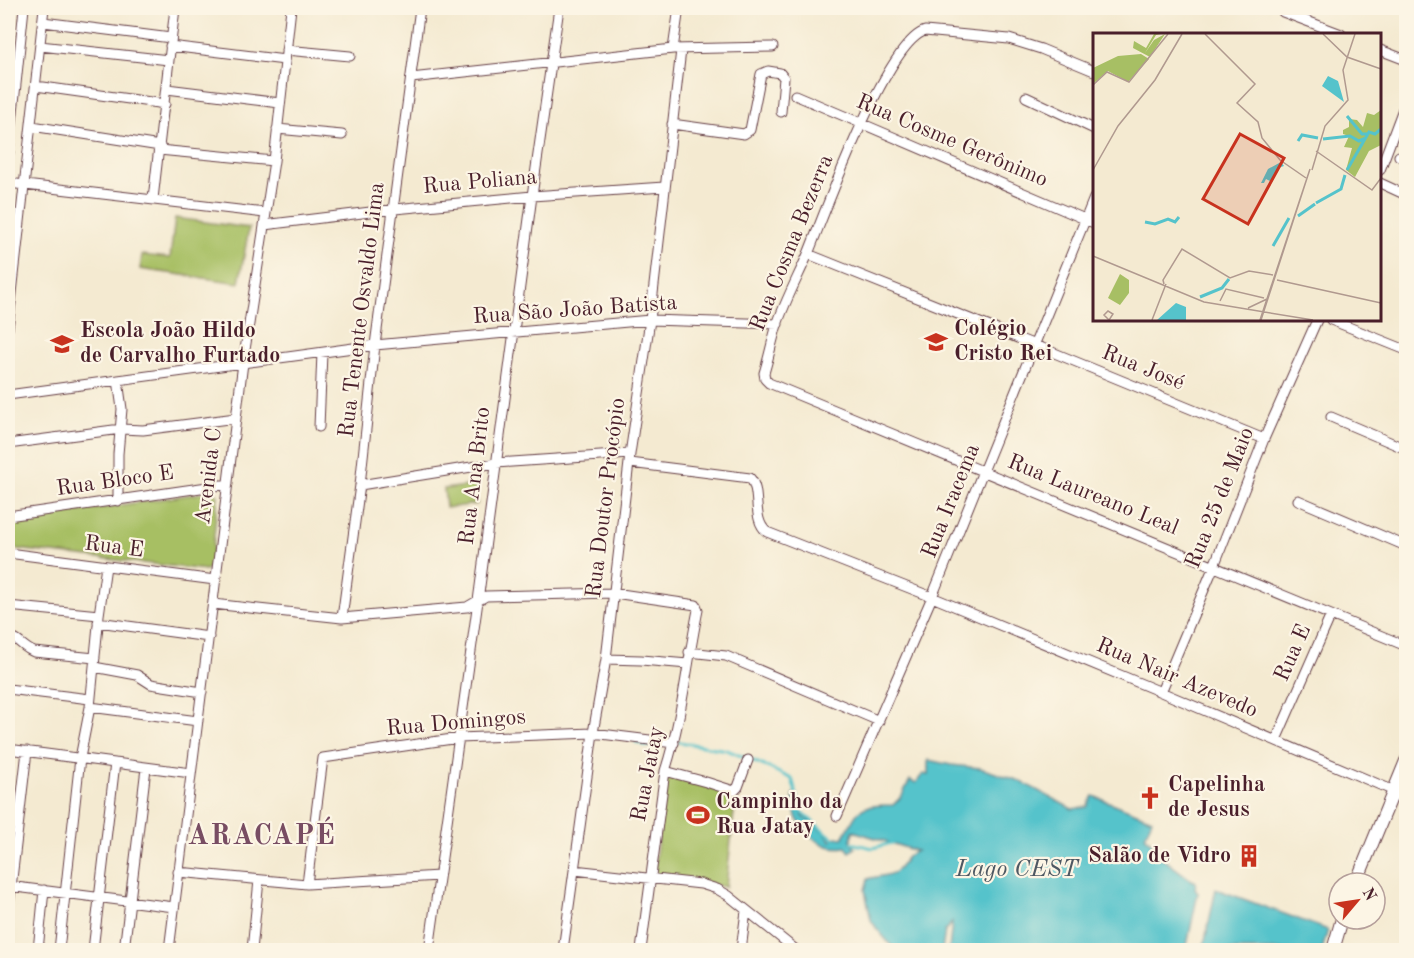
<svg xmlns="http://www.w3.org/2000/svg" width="1414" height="958" viewBox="0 0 1414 958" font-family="'Old Standard TT',serif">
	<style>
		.green { fill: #a7bf64; stroke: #786f48; stroke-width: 1.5 }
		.water { fill: #55c3cb; stroke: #50717b; stroke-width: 1.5 }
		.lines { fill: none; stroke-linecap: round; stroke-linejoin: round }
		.stream { stroke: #55c3cb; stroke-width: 3 }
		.minor-casing { stroke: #643d44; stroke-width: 11 }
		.tertiary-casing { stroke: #643d44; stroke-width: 14 }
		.minor { stroke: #fff; stroke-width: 9 }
		.tertiary { stroke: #fff; stroke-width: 12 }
		.labels { text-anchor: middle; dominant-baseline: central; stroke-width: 4.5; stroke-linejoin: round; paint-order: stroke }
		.street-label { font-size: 22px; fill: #4a1f2b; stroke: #fcf5e5 }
		.poi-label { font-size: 22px; font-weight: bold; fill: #4a1f2b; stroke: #fcf5e5; text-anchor: start }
		.water-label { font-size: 24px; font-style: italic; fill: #4e5863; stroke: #fcf5e5 }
		.district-label { font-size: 28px; font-weight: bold; letter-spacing: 1.5px; fill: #784d63; stroke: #fcf5e5 }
		.inset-river { fill: none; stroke: #55c3cb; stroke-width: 3 }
		.inset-road { fill: none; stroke: #b0998f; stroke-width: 1.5 }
		.view { fill: #c8321e; fill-opacity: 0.15; stroke: #c8321e; stroke-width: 3 }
		.inset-edge { fill: none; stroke: #4a1f2b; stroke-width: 3 }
	</style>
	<rect width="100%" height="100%" fill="#fcf5e5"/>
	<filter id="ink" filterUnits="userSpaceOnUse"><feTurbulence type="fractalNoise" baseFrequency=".0167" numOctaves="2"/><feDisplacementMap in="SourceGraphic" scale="12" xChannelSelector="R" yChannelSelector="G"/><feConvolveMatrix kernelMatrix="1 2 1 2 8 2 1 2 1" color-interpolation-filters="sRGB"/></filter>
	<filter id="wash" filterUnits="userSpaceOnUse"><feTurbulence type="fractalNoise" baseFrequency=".008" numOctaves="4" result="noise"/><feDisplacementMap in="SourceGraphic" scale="24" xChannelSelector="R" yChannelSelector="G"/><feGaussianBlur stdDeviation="1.35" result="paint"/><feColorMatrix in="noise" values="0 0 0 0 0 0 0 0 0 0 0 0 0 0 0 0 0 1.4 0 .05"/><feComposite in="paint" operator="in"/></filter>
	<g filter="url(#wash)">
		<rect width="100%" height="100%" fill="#f4ead1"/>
		<path class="green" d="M175,218L249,228L239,283L140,269L142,255L170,258Z
			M475,485L477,504L446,508L444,489Z
			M214,491L218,496L211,566L206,570L8,548V522Z
			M667,774L736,793L726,887L653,876Z"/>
		<path class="water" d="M928,760L951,765L980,768L1020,781L1072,809L1087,807L1093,796L1152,819L1145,836L1155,847L1158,855L1190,879L1196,882L1195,888L1198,893L1186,950H949L952,922L945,931L942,950H895L877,929L871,920L865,890L868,879C877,876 891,876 896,871C906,864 901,858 916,851L853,831L850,844L854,846L855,848L850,852L846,847C831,849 825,846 813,838C810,828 801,827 797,819C794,813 794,801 793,793L803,817L824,832L831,841L836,837L843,838C860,808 856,805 893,805L901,797L910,780L916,783L923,774L928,775Z
			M1216,889L1328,930L1322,950H1203Z"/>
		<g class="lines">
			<path class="stream" d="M636,742L647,746L661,745
				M679,742L727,750L767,767L792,779L802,813L834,839L837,840
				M846,842L873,848L895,842"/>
		</g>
	</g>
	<g filter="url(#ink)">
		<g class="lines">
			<g class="minor-casing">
				<path id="minor" d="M1283,8V12L1341,34
					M43,22L171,38
					M40,46L169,60
					M170,46L285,60
					M673,49L679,8
					M286,50L350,56
					M1380,50L1406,60
					M1094,71L1041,49L1009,39L925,31C886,43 825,212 808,254C798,277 785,301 777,325C772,341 769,357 764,373L765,379L769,383L1406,646
					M411,78L673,49L773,47
					M36,86L165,104
					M167,89L280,103
					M795,95L1094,223
					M1026,97L1094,129
					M672,124L744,134L750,130L761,74L768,71L780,73L784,78L781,112
					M32,126L160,146
					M277,129L342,135
					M159,150L274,161
					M1399,156L1406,159
					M8,160L24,8
					M1380,170L1406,101
					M8,183L265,213
					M1380,183L1406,195
					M153,199L175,8
					M264,225L395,209L532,196L664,187
					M808,254L1035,345L1264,439
					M1331,320L1406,350
					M8,329L44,8
					M8,395L375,345L650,320L778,324
					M1331,417L1406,449
					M319,427L322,353
					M8,444L121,429L143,430L236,418
					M630,463L750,478C762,491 751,519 767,532L932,597L1161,692L1406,796
					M360,485L496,463L630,454
					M1298,500L1406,546
					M118,501V454L122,409L118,380
					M8,516L228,484
					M8,553L215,580
					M213,604L342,618L467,607L486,596L614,593L696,605L698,610C687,664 682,719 665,771L641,950
					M8,606L99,615
					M342,618L360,485L375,345L420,8
					M98,622L209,637
					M8,636C19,639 23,648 34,652L95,658
					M689,652L726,656L879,721
					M606,659L641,660L688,664
					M94,667L137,675L151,684L157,685L202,692
					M8,689L90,699
					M1161,692L1214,566L1264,439L1317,320
					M90,707L198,721
					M1276,740L1331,615
					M8,749L191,773
					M665,771L706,782L734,791L738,787L748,760
					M837,816L932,597L1094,198
					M574,870L701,884L717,889L729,896L796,950
					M178,872L307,884L439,876
					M307,884L323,758L459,738L593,733L674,743
					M8,886L174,907
					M8,913L27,751
					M38,950L44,890
					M59,950L80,758L90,707L99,615L106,566
					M93,950L115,763
					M124,950L146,768
					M169,950L243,363L274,161L291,8
					M252,950L259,880
					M429,950L478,601L532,196L559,8
					M563,950L593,733L606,659L630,454L650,320L681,50
					M741,950L746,911"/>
			</g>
			<g class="tertiary-casing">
				<path id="tertiary" d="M1356,883L1406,761
					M1333,950L1342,919"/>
			</g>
			<use href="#minor" class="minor"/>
			<use href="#tertiary" class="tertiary"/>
		</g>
	</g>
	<defs>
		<g id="school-bare" transform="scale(1.8)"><path d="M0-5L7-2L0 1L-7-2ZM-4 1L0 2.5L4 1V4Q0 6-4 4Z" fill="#c8321e" stroke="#fcf5e5" stroke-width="2.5" paint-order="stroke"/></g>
		<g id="church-bare" transform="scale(1.8)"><path d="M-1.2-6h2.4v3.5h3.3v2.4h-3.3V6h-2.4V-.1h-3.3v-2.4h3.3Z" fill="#c8321e" stroke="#fcf5e5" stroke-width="2.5" paint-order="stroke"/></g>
		<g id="stadium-bare" transform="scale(1.8)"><path d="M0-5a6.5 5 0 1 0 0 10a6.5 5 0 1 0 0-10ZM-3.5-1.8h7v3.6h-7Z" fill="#c8321e" stroke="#fcf5e5" stroke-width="2.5" paint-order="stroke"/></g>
		<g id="building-bare" transform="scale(1.8)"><path d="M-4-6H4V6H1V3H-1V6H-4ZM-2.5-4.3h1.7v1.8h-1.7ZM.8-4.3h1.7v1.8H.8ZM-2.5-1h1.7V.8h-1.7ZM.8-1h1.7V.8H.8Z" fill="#c8321e" stroke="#fcf5e5" stroke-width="2.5" paint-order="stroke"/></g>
	</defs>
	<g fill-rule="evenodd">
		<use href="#school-bare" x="936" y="342"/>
		<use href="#school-bare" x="62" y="344"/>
		<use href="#church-bare" x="1150" y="798"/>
		<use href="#stadium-bare" x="698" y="815"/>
		<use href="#building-bare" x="1249" y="856"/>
	</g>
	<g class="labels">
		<g class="street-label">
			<text transform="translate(952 141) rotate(23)">Rua Cosme Gerônimo</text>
			<text transform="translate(480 182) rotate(-5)">Rua Poliana</text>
			<text transform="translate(792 243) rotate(-68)">Rua Cosma Bezerra</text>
			<text transform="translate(362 310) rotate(-83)">Rua Tenente Osvaldo Lima</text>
			<text transform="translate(575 310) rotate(-4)">Rua São João Batista</text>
			<text transform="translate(1143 368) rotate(22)">Rua José</text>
			<text transform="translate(209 476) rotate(-83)">Avenida C</text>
			<text transform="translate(475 476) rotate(-83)">Rua Ana Brito</text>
			<text transform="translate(115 481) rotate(-8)">Rua Bloco E</text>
			<text transform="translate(1093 495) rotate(22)">Rua Laureano Leal</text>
			<text transform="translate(606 498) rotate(-83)">Rua Doutor Procópio</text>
			<text transform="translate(1220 498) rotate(-68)">Rua 25 de Maio</text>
			<text transform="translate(951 501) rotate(-68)">Rua Iracema</text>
			<text transform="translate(114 547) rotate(7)">Rua E</text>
			<text transform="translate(1293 653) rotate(-66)">Rua E</text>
			<text transform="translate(1177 678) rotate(23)">Rua Nair Azevedo</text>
			<text transform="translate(456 723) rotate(-5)">Rua Domingos</text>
			<text transform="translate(648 774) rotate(-79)">Rua Jatay</text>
		</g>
		<g class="poi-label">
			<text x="954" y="329">Colégio<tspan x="954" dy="25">Cristo Rei</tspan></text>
			<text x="80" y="331">Escola João Hildo<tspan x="80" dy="25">de Carvalho Furtado</tspan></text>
			<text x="1168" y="785">Capelinha<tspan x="1168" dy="25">de Jesus</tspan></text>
			<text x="716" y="802">Campinho da<tspan x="716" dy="25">Rua Jatay</tspan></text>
			<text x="1231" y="856" text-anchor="end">Salão de Vidro</text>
		</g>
		<g class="water-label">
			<text x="1017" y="870">Lago CEST</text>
		</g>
		<g class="district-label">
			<text x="262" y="837">ARACAPÉ</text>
		</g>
	</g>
	<g transform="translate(1093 33)">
		<rect width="288" height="288" fill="#f4ead1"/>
		<path d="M61,1H68L63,2L52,20L61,7L72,1L57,24L40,15L41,8L53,15ZM48,21L56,26L35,49L15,38L0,51V35L25,23ZM288,77V112L276,118L262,144L253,137L259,115L251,114L256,103L250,101V97L256,94V86L264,87L270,94L274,80L281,82ZM27,241L36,247V260L27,272L15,265Z" fill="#a7bf64"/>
		<path d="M235,43L245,48L251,69L229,53ZM188,129L191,133L185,135L179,149L173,146L171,150H168L175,136ZM83,270L93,274V287H64Z" fill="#55c3cb"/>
		<path class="inset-river" d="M254,83L269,101H274M230,106L257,103L266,108L273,105M205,108L209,102L225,105M254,137L276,99L282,101L288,96M223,170L248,156L252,142M205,183L222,171M52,189L62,191L75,186L82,189L86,184M180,213L196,185M107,264L129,255L136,246"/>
		<path class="inset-road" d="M112,1L162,51L144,70L165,89L169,105L187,127L213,145M230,1L254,24L288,36M0,52L14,39L36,49L75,1M223,118L279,157L288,145M0,137L25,93L62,47L89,1M219,137L232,93L255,67L250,37L262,1M0,223L111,269L220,287M184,247L288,270M71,251L70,247L89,216L137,245L156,238L180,242M127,268L133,256L171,265M155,275L174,266M16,287L11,282L15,278L20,281L16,287M59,287L73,251M167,287L217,136L168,287"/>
		<path class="view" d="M147,101L191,125L155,191L110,166Z"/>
		<rect width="288" height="288" class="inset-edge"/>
	</g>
	<rect width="1414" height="958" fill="none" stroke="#fcf5e5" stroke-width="30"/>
	<g transform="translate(1357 901) rotate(61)"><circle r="28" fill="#fcf5e5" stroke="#b59f9b" stroke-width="1.5"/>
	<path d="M0-4.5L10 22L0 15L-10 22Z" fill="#c8321e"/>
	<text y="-9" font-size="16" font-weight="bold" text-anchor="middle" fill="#4a1f2b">N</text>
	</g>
</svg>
